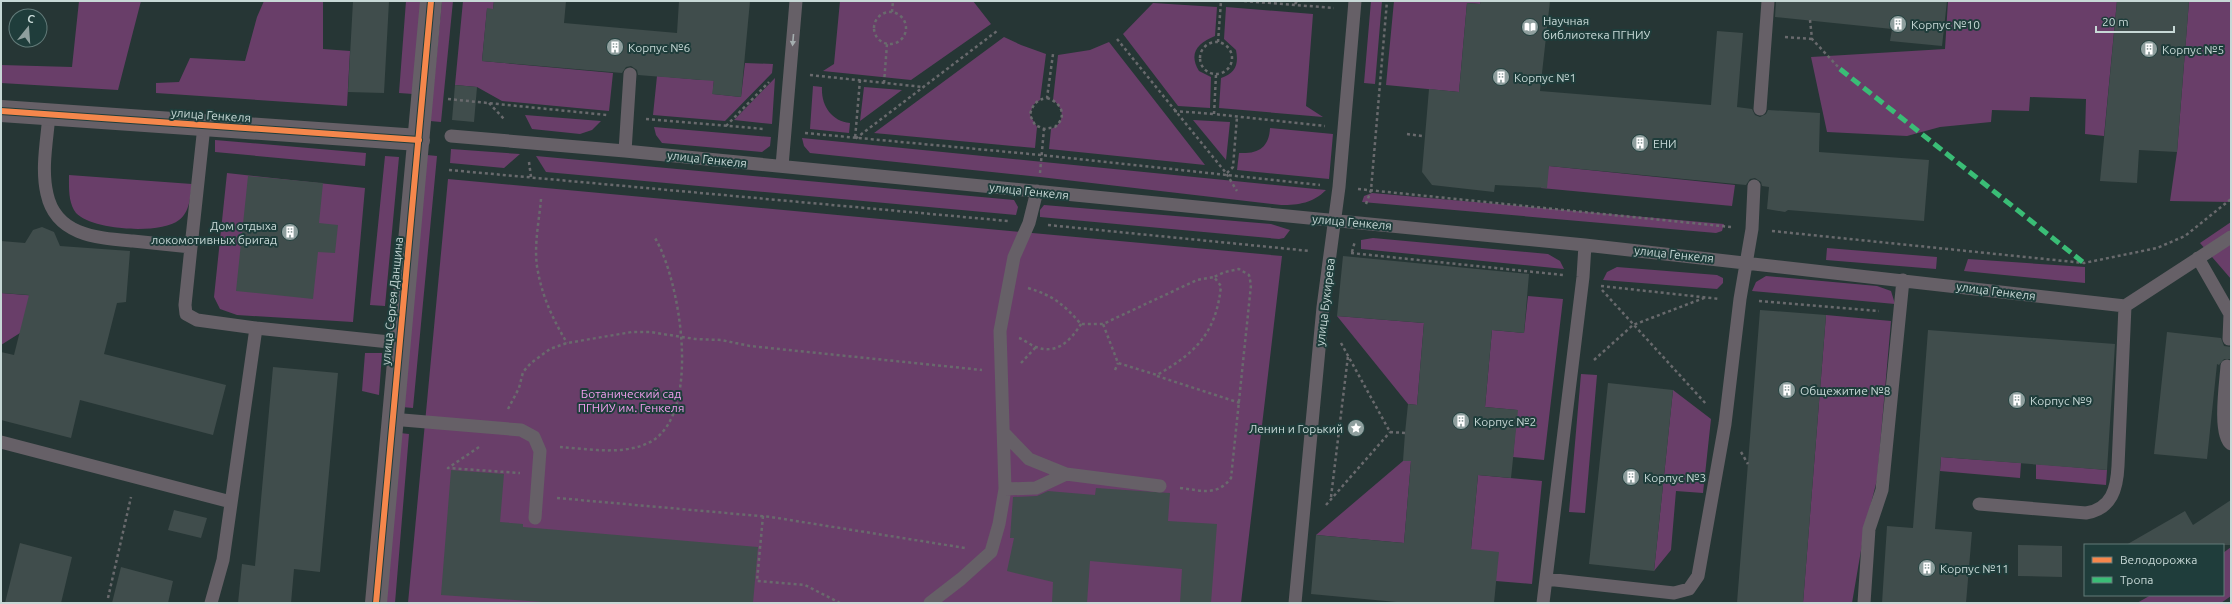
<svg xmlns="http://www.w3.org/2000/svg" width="2232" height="604" viewBox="0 0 2232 604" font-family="Ubuntu,sans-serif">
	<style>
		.green { fill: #693e69 }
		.building { fill: #404d4c }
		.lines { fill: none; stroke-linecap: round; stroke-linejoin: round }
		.path { stroke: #696a6d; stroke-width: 2.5; stroke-dasharray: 3 3; stroke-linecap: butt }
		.service { stroke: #666067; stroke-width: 13 }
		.minor { stroke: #666067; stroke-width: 22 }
		.quiet { stroke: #3abd76; stroke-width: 5; stroke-dasharray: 10 5; stroke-linecap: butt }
		.cycleway-casing { stroke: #1f3d3b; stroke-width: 8 }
		.cycleway { stroke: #f5874c; stroke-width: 6 }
		.oneway { fill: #a5aeaf }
		.labels { text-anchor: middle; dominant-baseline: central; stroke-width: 4; stroke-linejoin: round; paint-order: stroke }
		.poi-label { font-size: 12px; fill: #c7d8d6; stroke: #1f3d3b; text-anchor: start }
		.street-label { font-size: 12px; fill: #c7d8d6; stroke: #1f3d3b }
		.park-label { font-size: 12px; fill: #f29fef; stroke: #1f3d3b }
	</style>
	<rect width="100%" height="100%" fill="#263635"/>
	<path class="green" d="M79,1H141L118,90L1,83V65L72,67Z
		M264,1H323V49L350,51L347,106L156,93V83L179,82L190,58L245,61L257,17Z
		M406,1H421L413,94L399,93Z
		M442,1H453L441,122L430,121Z
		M463,1H494L493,9H487L482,61L613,73L609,111L502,101L477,87L455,85Z
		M840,1H973L991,24L911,80L823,71L834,64Z
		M1371,1H1382L1375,84L1364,83Z
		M1394,1H1481L1480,4L1467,3L1459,92L1386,85Z
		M1948,1H2117L2104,136L2085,134L2086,99L2030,97L2029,111L1992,110L1991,122L1940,127L1907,136L1827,132L1811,57L1945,49Z
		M2189,1H2231V202L2170,201L2177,152Z
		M1153,3L1217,7L1215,36C1198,43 1188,53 1199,71L1211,77L1210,108L1178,106L1123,34Z
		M1226,7L1313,14L1306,106L1323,117L1219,108L1221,78C1235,73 1239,65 1236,50L1224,39Z
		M1004,37L1021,45L1046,54L1040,100L1033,105L1030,115L1037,127L1035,148L874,133Z
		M1109,42L1205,165L1049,149L1051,129C1065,123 1065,109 1053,100L1058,55L1090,50Z
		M745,63L773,64L772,73L725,121L653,115L657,76L702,80L703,76L714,77L713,94L741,97Z
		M775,78L772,124L734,120Z
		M813,86L822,87C821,105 831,121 850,123L849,133L810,129Z
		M864,87L902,90L860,121Z
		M525,115L601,121L592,130L580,134L532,129Z
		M1193,120L1230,122L1226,160Z
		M654,127L771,137L770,146L762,152L662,143L656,135Z
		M1270,128L1333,134L1329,179L1237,170L1239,153C1258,154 1269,148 1270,128Z
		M802,138L1326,190C1313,203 1299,205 1281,205L1040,177L810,153L804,146Z
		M215,140L366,153L365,166L215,152Z
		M451,149L520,154L504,168L450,163Z
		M427,155L437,156L413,408L402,407Z
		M385,156L399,157L385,306L370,305Z
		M536,156L1014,200L1018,207L1016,215L546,172Z
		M1549,166L1735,185L1732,206L1541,188Z
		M227,173L365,188L353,322L237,315L220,309L214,297Z
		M69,175L192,184C190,197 190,212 179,220C160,235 92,230 76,213C68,203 69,187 69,175Z
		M448,179L1282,256L1241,603H408Z
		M1372,193L1724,224L1722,231L1716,233L1362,202L1364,196Z
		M1044,205L1271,224L1290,230L1284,238L1279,239L1040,217V210Z
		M2231,222V279L2200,243Z
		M1373,238L1548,254L1560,261L1564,269L1361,249V240Z
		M1827,248L1937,257L1936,269L1826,260Z
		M1968,259L2085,267V283L1964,271Z
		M1617,267L1717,275L1723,278V283L1717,289L1603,280L1607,272Z
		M1766,276L1877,286L1891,291L1895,304L1752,291L1756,282Z
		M1,293L87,300L20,333L1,345Z
		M1528,296L1563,299L1544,460L1513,457L1517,410L1485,407L1492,330L1524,333Z
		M1826,315L1891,321L1877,480L1865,527L1852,603H1803Z
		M1337,316L1424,323L1417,405L1408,404Z
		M365,353H382L379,395L362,391Z
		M1581,374L1597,375L1585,513L1569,512Z
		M1673,390L1711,419L1703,493L1676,491L1671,550L1654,571Z
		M400,433L409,434L395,603H384Z
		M1941,457L2021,463L2020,478L1940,471Z
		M1403,461H1411L1404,543L1316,535Z
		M2036,464L2107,470L2106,485L2036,479Z
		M1478,475L1542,481L1532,584L1496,581L1471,549Z
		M2231,547V596L2221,603H2137L2151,595H2223V553Z"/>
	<path class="building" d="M353,1H389L384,93L348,92Z
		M494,1H566L564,23L677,33L679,1H750L741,97L712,94L714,81L638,75L637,70L631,66L626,67L622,73L482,61L487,8L493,9Z
		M1481,1H1550L1540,91L1711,105L1717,31L1743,33L1737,107L1752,109L1755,115L1760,117L1766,114L1768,110L1820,113L1819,152L1929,160L1924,221L1788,210L1785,212L1767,209L1769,187L1762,186L1761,182L1755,178L1750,179L1746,185L1549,166L1547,188L1495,185L1494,192L1432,185L1422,172L1429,89L1459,92L1467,3L1480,4Z
		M1776,1H1947L1942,46L1890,41L1892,29L1775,17Z
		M2117,1H2189L2177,152L2139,150L2137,183L2100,181Z
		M455,85L477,87L474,122L452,120Z
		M248,176L323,183L319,223L338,225L335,253L318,252L313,299L236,291Z
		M42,227L54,232L60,246L130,251L126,302L117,303L104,354L226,385L213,435L80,400L71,438L1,420V352L14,355L29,295L1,293V241L25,243L33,230Z
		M1343,256L1529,274L1524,333L1492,330L1485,407L1518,410L1511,478L1478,475L1471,549L1499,552L1494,603H1407L1311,594L1316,535L1404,543L1411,461H1403L1405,433L1408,404L1417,405L1424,323L1337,316Z
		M1760,310L1826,315L1803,603H1737Z
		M1928,330L2115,344L2107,470L1941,457L1935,529L1972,532L1966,603H1882L1887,526L1913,528Z
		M2167,332L2221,338L2224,346L2231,347V359H2224L2219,365L2217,364L2207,459L2154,454Z
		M273,367L338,373L320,572L294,569L291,603H238L242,564L255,566Z
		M1608,383L1673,390L1654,571L1589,564Z
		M451,470L504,474L500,522L523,524V527L758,547L753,603H557L441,595Z
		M1096,488L1170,493L1168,521L1217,524L1211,603H1180L1182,569L1090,561L1087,603H1052L1053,582L1007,571L1014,538H1010L1013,497L1037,496L1048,491L1095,495Z
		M2231,500V545H2126L2185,511L2193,525Z
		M174,510L207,518L201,538L168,530Z
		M20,543L72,557L61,603H5Z
		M2018,545L2062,546V577L2018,576Z
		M121,567L173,581L168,603H112Z"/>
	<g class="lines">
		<path class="path" d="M1244,1L1334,8
			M1295,4L1297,1
			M892,12L893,1
			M874 28a16 16 0 1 1 32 0a16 16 0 1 1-32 0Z
			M1810,20L1812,39L1840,69
			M1785,37L1812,39
			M1117,39L1226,173L1237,191
			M1218,42L1221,1
			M1200 58a16 16 0 1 1 32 0a16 16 0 1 1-32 0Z
			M810,75L923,87
			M1216,75L1214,114L1325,126
			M860,80L855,139L997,31
			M884,83L887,44
			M1047,98C1061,102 1068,116 1055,127L1044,129L1035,125L1030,115C1032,105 1037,99 1047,98L1053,54
			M448,99L607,115
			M489,103L505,120
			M1174,111L1214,114
			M646,119L764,129
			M726,126L769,82
			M805,133L1041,155L1320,185
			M1407,134L1422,136
			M529,162L531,177
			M449,170L1008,221
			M1040,173L1044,129
			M1227,173L1233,167L1237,117
			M1358,189L1731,227
			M541,199C539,222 533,249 538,272C543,299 554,321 567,343
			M1366,204L1371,190L1387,1
			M1048,225L1310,251
			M1772,231L2084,263L2157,248L2185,236L2231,199
			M1352,252L1355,241
			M1351,253L1563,275
			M1601,286L1720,299
			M1028,288C1054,296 1063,304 1081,324H1103L1197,280L1214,277L1221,286C1216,334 1195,353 1157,375L1118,363L1103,324
			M1602,290L1707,405
			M1759,301L1879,311
			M1019,338C1025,340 1030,345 1036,347C1057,355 1071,340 1081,324
			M1341,343L1390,432
			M1594,360L1633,325L1704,298
			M1021,363L1036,347
			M1115,370L1118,363
			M1157,376L1240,403
			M508,409L519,388L523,372L531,363L550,349L567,343L632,332H650L695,339L721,340L750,346L982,370
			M1390,432L1405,433
			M479,447L448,468L520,473
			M560,447C589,449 626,456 652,441C702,411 680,279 655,238
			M1741,452L1748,464
			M1180,488C1200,490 1217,497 1231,478L1251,285L1249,275L1239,269L1225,272L1214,277
			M1331,497L1348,356
			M557,498L771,517L965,548
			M1326,505L1390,432
			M763,516L757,581L805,585L840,603
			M108,598L131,497"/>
		<path class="service" d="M1760,109L1768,1
			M49,115C47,140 41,169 47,194C56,236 98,238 133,241C152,243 172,245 191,247L185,305L186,314L197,320L256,328L223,560L211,603
			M451,136L625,151L1585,245L2125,306L2231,237
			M625,151L630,74
			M782,166L796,1
			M191,247L204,126
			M2198,258L2230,314L2229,339
			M256,328L399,343
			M2227,366C2226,381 2218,435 2231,444
			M391,419L521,430L534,437L540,451L535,518
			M1003,432L1029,459L1066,474L1160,486
			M1,442L231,502
			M1005,489L1036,488L1066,474
			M1979,504L2086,513C2112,509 2117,488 2118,466L2125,306
			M1546,579L1674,593L1689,589L1698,576L1725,424L1740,299L1752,229L1754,186
			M930,603L961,579L991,552L999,524L1005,489L1000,331L1014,257L1029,223L1037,191
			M1295,603L1323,307L1339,187L1355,1
			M1543,603L1583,277L1585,245
			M1864,603L1869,529L1882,490L1903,280"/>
		<path class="minor" d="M1,111L419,140
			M376,603L431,1"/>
		<path class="quiet" d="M1840,69L2084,263"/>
		<g class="cycleway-casing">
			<path id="cycleway" d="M1,111L419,140
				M376,603L431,1"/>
		</g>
		<use href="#cycleway" class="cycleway"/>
	</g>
	<defs><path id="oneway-solid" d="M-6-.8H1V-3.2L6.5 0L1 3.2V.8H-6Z"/></defs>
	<use class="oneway" href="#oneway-solid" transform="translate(793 40) rotate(95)"/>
	<defs>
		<g id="building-disc" transform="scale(0.9)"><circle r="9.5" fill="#8f9f9e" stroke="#1f3d3b"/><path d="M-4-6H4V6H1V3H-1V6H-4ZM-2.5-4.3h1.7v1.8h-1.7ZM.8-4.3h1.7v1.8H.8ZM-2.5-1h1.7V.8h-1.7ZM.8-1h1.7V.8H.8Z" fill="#fff"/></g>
		<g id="library-disc" transform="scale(0.9)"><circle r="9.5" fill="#8f9f9e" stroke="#1f3d3b"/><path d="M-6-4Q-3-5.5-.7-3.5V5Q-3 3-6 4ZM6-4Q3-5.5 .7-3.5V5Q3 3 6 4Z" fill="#fff"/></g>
		<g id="sight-disc" transform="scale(0.9)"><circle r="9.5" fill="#8f9f9e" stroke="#1f3d3b"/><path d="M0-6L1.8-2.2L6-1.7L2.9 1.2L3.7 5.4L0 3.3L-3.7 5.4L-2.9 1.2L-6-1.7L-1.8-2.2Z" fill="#fff"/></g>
	</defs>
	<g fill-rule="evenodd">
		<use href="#building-disc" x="1898" y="24"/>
		<use href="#library-disc" x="1530" y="27"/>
		<use href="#building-disc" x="615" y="47"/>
		<use href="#building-disc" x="2149" y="49"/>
		<use href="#building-disc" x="1501" y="77"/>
		<use href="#building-disc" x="1640" y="143"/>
		<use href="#building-disc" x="290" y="232"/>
		<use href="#building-disc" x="1787" y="390"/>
		<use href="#building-disc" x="2017" y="400"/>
		<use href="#building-disc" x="1461" y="421"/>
		<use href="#sight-disc" x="1356" y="428"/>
		<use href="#building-disc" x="1631" y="477"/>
		<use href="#building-disc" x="1927" y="568"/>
	</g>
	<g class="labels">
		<g class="poi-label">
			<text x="1543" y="20">Научная<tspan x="1543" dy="14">библиотека ПГНИУ</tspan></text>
			<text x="1911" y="24">Корпус №10</text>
			<text x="628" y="47">Корпус №6</text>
			<text x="2162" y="49">Корпус №5</text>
			<text x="1514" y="77">Корпус №1</text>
			<text x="1653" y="143">ЕНИ</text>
			<text x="277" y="225" text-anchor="end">Дом отдыха<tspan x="277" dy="14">локомотивных бригад</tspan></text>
			<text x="1800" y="390">Общежитие №8</text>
			<text x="2030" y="400">Корпус №9</text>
			<text x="1474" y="421">Корпус №2</text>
			<text x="1343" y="428" text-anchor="end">Ленин и Горький</text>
			<text x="1644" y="477">Корпус №3</text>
			<text x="1940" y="568">Корпус №11</text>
		</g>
		<g class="street-label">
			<text transform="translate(211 115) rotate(4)">улица Генкеля</text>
			<text transform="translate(707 159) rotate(6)">улица Генкеля</text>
			<text transform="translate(1029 191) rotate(6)">улица Генкеля</text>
			<text transform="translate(1352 222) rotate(5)">улица Генкеля</text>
			<text transform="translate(1674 254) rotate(6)">улица Генкеля</text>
			<text transform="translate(1996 291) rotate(7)">улица Генкеля</text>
			<text transform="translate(392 301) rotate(-84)">улица Сергея Данщина</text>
			<text transform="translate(1325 302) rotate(-83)">улица Букирева</text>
		</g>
		<g class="park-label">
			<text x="631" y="393">Ботанический сад<tspan x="631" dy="14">ПГНИУ им. Генкеля</tspan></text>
		</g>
	</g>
	<rect width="2232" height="604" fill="none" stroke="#c7d8d6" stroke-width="4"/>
	<rect x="2084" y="544" width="140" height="52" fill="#1f3d3b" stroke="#627b79"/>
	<rect x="2092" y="557" width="20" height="6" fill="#f5874c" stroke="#627b79"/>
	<text x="2120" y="564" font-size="12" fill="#c7d8d6">Велодорожка</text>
	<rect x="2092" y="577" width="20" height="6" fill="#3abd76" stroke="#627b79"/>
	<text x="2120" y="584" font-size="12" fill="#c7d8d6">Тропа</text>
	<g transform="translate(28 28) rotate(17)"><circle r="19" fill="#1f3d3b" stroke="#627b79"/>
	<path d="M0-3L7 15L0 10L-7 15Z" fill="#8f9f9e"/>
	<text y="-6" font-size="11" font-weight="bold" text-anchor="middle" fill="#c7d8d6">С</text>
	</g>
	<path d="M2096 26v6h78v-6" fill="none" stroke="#c7d8d6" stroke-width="2"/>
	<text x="2102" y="26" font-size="12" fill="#c7d8d6" stroke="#1f3d3b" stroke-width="3" paint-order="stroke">20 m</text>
</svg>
